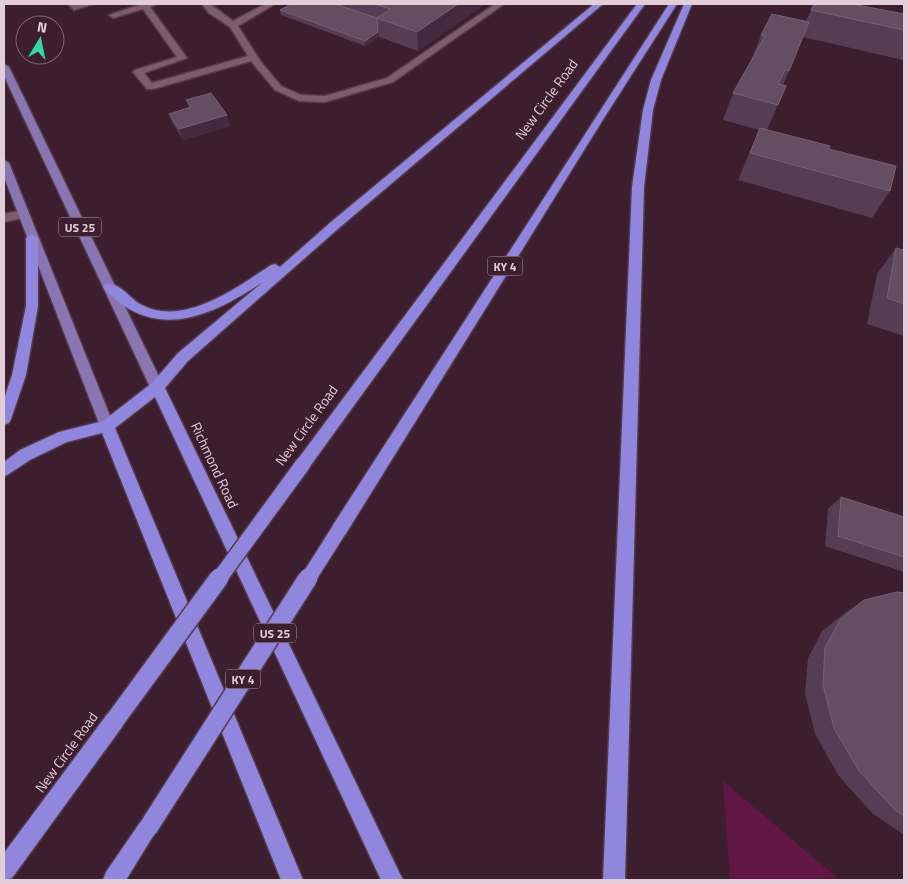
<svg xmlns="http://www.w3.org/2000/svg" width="908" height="884" viewBox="0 0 908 884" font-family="'Titillium Web',sans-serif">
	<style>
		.green { fill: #611644 }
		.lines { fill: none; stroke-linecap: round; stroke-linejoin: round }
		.minor-casing { stroke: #543a48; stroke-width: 3 }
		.major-casing { stroke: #543a48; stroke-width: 3 }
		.highway-casing { stroke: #543a48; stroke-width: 3 }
		.minor { fill: #7f5c6d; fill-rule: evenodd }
		.major { fill: #8975b1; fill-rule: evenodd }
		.highway { fill: #9086de; fill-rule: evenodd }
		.highway-bridge-far1-casing { stroke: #543a48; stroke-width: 18; stroke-linecap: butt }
		.highway-bridge-casing { stroke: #543a48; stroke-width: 22; stroke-linecap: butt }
		.highway-bridge-far1 { stroke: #9086de; stroke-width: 15 }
		.highway-bridge { stroke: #9086de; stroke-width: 19 }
		.wall { fill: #563d54 }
		.shaded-wall { fill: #452a3f }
		.building { fill: #654d62; stroke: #786174 }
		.labels { text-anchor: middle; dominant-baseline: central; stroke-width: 5; stroke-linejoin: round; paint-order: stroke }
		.shield { fill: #3c1e2e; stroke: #b099a4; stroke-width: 1 }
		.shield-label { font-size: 12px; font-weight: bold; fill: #e2ced7 }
		.street-label { font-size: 14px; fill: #e2ced7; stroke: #3c1e2e }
	</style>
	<rect width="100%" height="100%" fill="#3c1e2e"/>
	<path class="green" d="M723,781L840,880H730Z"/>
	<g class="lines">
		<g class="minor-casing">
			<path id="minor" d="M68,4H93L74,10Z
				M142,4H157L150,7L187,58L144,73L152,83L248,56L230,27L209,13L202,4H210L233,21L265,4H275L238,26L261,62L281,86L301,95L325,96L387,78L495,4H504L393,82L325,102L299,101L275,90L251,61L153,89H147L133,72L135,70L177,57L143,9L113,18L109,15Z
				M23,210L27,211L29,214L27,217L4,222V214Z"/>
		</g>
		<g class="major-casing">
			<path id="major" d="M4,64L9,67L164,387L162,391L157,393L152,391L150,387L4,76Z
				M4,160L9,163L114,426L112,430L107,432L102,430L100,426L4,177Z"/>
		</g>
		<g class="highway-casing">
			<path id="highway" d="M594,4H603L339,228L188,361L165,388L403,880H381L155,397L115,428L303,880H281L102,433L67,442L30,460L4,477V462L20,450L59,432L103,421L152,383L178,353L263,282C225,307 178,334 133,311C122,306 113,297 105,290L103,287L105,284C117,280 130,298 140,304C183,328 236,288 271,265L275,264L280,267L331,222Z
				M637,4H645L308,469L303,471L298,469L295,464L298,459Z
				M669,4H677L604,118L345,535L339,537L333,535L331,530L333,525Z
				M684,4H692L661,80L653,110L644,187L625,880H603L632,187L643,110L651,80Z
				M32,234L38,238V306L26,375L11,419L9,423L4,425V399L12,375L26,306V238Z
				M115,710L122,713L125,720L122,727L12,878L4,880V853L108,713Z
				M148,818L155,821L158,828L126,880H103L106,872L141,821Z"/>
		</g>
		<use href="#minor" class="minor"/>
		<use href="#major" class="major"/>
		<use href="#highway" class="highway"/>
		<g class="highway-bridge-far1-casing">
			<path id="highway-bridge-far1" d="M219,579L303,464
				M308,579L339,530"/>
		</g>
		<g class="highway-bridge-casing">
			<path id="highway-bridge" d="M115,720L219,578
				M148,828L308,578"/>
		</g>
		<use href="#highway-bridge-far1" class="highway-bridge-far1"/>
		<use href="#highway-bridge" class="highway-bridge"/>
	</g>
	<path class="wall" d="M291,4H485L418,51L379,37L365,46L281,15L280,10Z
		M814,4L904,14V58L903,60L803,37L783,85L786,86L767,130L829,149L890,191L872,218L738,180L759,130L723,120L733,93L751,61L761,35L806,21Z
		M186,100L227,115L230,126L183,140L173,124L169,114L189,108Z
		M896,248L904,250V336L867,324L877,274Z
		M841,497L904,517V572L825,546L828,509Z
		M904,593V835L872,813L838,775L815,734L805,694L808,658L822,631L846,612L864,600Z"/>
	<path class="shaded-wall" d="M458,4H485L418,51L417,32Z
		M378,32L379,37L365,46V41Z
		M227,115L230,126L183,140L179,129Z"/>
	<path class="building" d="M291,4H335L377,18L378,32L365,41L280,10Z
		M374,4H458L417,32L377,18L391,9Z
		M814,4H852L904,14V30L811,10Z
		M772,14L809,22L789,71L785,70L778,84L786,86L778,105L733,93L765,36L761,35Z
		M211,93L227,115L179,129L169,114L191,107L186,100Z
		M760,128L830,146L829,149L896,166L890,191L750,153Z
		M896,248L904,250V304L887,298Z
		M841,497L904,517V557L838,536Z
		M897,592L904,593V816L895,810L859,771L834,728L823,685L825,648L840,620L864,600Z"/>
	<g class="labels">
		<g class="shield">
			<rect x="59" y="217.5" width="42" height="19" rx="4"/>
			<rect x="487.5" y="256.5" width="35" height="19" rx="4"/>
			<rect x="254" y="623.5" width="42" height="19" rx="4"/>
			<rect x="225.5" y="669.5" width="35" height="19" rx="4"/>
		</g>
		<g class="shield-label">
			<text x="80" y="227">US 25</text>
			<text x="505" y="266">KY 4</text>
			<text x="275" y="633">US 25</text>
			<text x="243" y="679">KY 4</text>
		</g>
		<g class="street-label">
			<text transform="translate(546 99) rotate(-54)">New Circle Road</text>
			<text transform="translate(306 425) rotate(-54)">New Circle Road</text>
			<text transform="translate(215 465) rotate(65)">Richmond Road</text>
			<text transform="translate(66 752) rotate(-54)">New Circle Road</text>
		</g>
	</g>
	<rect width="908" height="884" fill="none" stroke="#e2ced7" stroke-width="10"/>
	<g transform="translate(40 40) rotate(10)"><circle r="24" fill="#3c1e2e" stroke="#7e6472"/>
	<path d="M0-4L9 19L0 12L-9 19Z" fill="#39d4a5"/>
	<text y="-8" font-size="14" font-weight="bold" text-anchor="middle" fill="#e2ced7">N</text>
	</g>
</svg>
